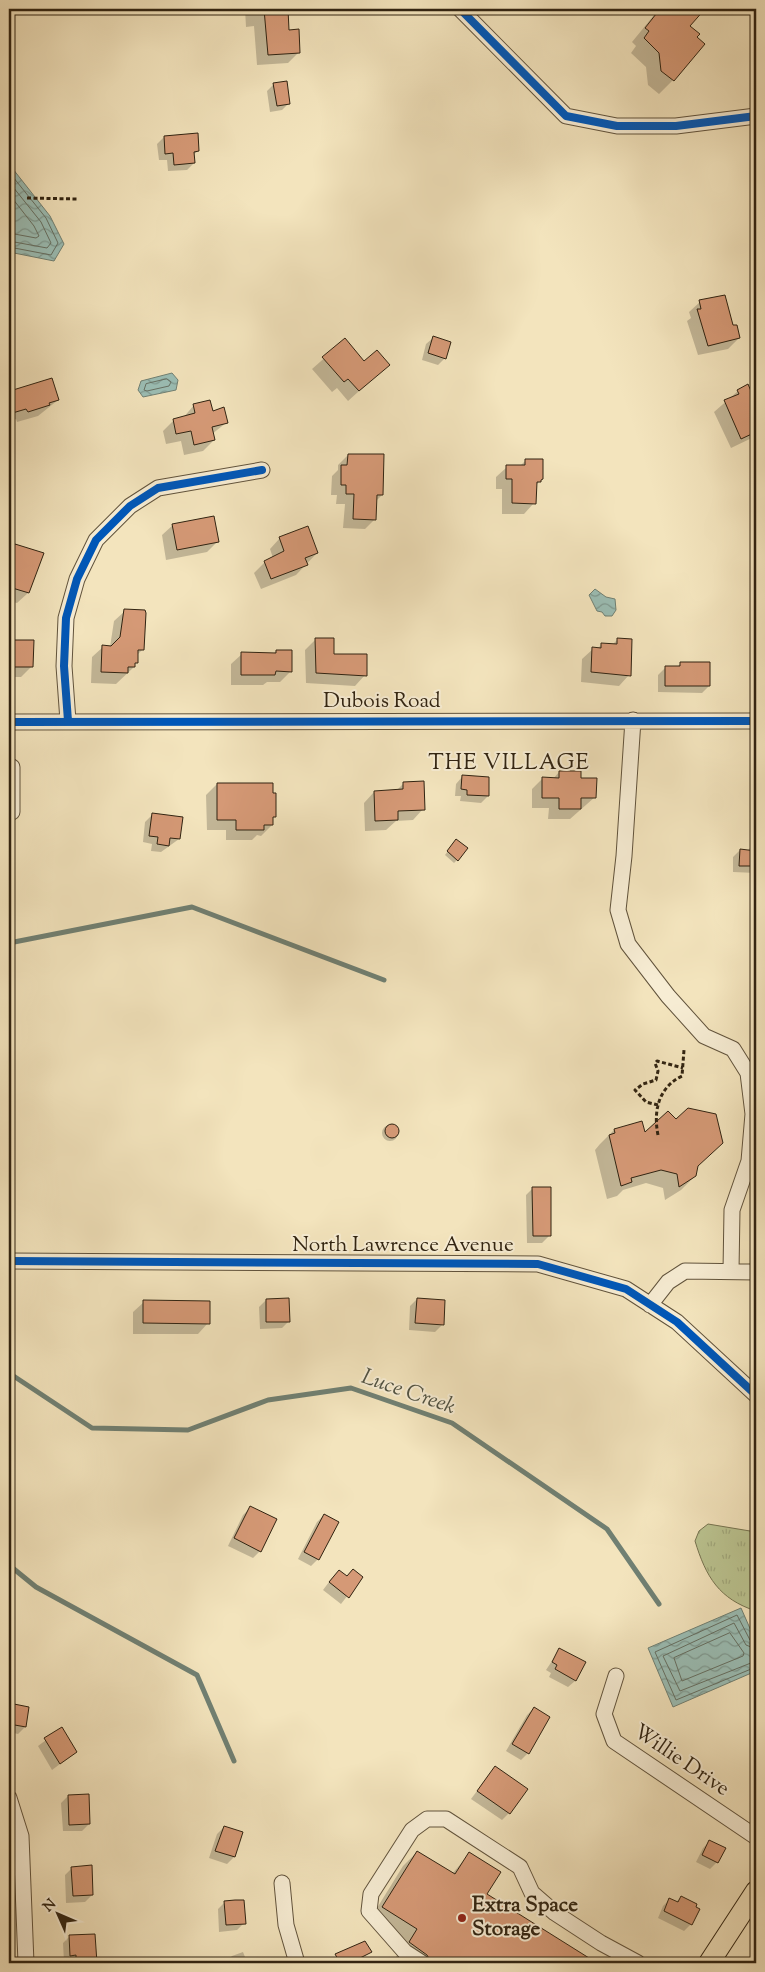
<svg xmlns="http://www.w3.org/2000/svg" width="765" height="1972" viewBox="0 0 765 1972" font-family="'Sorts Mill Goudy',serif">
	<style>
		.park { fill: url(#park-tufts); stroke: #767451 }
		.water { fill: url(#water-waves); stroke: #708073 }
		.shadow { fill: #0003 }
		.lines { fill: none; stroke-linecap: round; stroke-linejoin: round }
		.shore { stroke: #667063; stroke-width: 1 }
		.stream { stroke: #708073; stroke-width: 5 }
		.building { fill: #d59976; stroke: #302311 }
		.minor-casing { stroke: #61533c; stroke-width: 17 }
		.major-casing { stroke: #302311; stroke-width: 22 }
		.path { stroke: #302311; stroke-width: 3; stroke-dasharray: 4 2.5; stroke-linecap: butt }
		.minor { stroke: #f7edd4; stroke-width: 15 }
		.major { stroke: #f3e4bd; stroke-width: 20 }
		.cycleway-casing { stroke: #f7edd4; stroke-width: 11 }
		.cycleway { stroke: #0057b8; stroke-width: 8 }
		.poi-dot { fill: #8f2418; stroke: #f7edd4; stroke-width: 2 }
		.labels { text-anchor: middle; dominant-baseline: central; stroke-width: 4; stroke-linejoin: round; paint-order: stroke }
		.street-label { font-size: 21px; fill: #302311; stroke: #f7edd4 }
		.poi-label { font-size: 21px; font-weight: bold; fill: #302311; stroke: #f7edd4; text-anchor: start }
		.neighbourhood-label { font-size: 22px; letter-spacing: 1px; fill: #302311; stroke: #f7edd4 }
		.water-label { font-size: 22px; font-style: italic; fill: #505242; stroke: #f7edd4 }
	</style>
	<defs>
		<pattern id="park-tufts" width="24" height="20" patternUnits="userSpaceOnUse" patternTransform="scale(1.25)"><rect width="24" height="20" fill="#bbc491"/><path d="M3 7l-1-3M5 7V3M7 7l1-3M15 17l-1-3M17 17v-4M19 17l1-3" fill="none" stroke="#a1a87c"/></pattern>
		<pattern id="water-waves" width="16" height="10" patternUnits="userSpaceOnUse" patternTransform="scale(1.25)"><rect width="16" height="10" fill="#9bbeb5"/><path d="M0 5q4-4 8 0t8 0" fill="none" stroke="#7f9a92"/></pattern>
	</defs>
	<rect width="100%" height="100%" fill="#f3e4bd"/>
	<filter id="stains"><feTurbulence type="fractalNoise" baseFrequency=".004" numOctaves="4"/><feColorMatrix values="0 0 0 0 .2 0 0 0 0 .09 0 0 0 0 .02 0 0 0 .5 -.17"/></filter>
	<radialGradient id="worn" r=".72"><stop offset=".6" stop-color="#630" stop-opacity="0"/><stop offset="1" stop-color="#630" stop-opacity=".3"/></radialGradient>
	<path class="park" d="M708,1524L756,1532V1611C719,1599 706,1577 695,1541L699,1531Z"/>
	<path class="water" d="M9,164L50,216L64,244L54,261L9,252Z
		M172,373L178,380L176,390L143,397L138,390L141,381Z
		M595,589L606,597L615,599L616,610L612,616H605L602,612L597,611L589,595Z
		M741,1608L756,1642V1671L673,1707L648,1648Z"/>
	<path class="shadow" d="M245,9H290L287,12L288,31L299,52L288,63L257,65L254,26L246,27Z
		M659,9H703L689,27L673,80L659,94L648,85L646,67L631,53L636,46L632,42Z
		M274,84L289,103L282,110L270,112L267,91Z
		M164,137L198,151L193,155L194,163L187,170L168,171L167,160H159L157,144Z
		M700,302L732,327L739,338L728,349L698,355L687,321L691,318L689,312Z
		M433,338L445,358L438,365L422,360L426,344Z
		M345,340L364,363L388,365L348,401L337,388L332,392L312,369Z
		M747,386L756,404V436L731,448L714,412L738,391Z
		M13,391L58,400L38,416L17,422L16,419L9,421V396Z
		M194,405L212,413L226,423L212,434L214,440L203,451L184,455L181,441L166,444L163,431L174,420L183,418Z
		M348,455L382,495L376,501L375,519L365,529L343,528L345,504H336L337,495H331L332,476L338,470V465Z
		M526,460L540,481L535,486L534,503L524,514H502V489H496V477L507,467H519Z
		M173,525L218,541L207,552L166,560L162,535Z
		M280,538L317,553L296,575L261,589L254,573L265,562L273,558L270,549Z
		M16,545L43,554L28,593L17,603L9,601V552Z
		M125,611L142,650L137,655L134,667L116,684L91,683L92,657L103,647H110L114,621Z
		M316,639L332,655L365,675L355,686L306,683L305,650Z
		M618,639L629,675L619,686L581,682L582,659L593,649H597L602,644L612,645Z
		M9,642H32V666L21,677H9Z
		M276,651L291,671L280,682H267L263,685H231V664L242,654H273Z
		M681,663L709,686L702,693L658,692V675L665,668H676Z
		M559,772L580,779L595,797L570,819H548L549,808H532V789L542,779H553Z
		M462,777L488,796L481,803L460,801L461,796H455L456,784Z
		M404,783L423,809L413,820L396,821L386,830L365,831L364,803L374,792L396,791Z
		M217,784L274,816L272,819V825L261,836L257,835L252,840H226V830H207L206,795Z
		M152,815L179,839L161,852L151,851L152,844L143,842L145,822Z
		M453,844L457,860L454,863L445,855Z
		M750,848H756V873L733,872V857L740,850L747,851Z
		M676,1121L697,1166L695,1176L681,1190L665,1200L663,1188L646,1183L623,1190L617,1196L607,1199L595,1150L600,1144L614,1130L644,1135Z
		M382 1133a8 8 0 1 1 16 0a8 8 0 1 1-16 0Z
		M533,1188L549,1236L542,1243H527L526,1195Z
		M417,1299L442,1325L435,1332L409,1330L410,1306Z
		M266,1300L289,1321L282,1328L260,1329L259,1307Z
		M144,1302L208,1323L198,1334H133V1312Z
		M250,1508L260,1551L253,1558L228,1546L243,1515Z
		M324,1515L318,1559L311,1566L298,1559L317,1522Z
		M362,1577L341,1604L323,1590L332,1578Z
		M756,1578V1632L751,1631Z
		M560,1649L575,1681L568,1687L549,1677L551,1673L546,1670Z
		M9,1705L28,1708L25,1727L18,1734L9,1732Z
		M534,1708L528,1753L521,1760L506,1751L527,1715Z
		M61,1729L76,1752L52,1770L38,1746Z
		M495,1767L509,1813L502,1820L471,1799Z
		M68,1796L89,1824L82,1831H63L61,1803Z
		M224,1827L234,1857L227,1864L209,1858L217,1834Z
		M710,1841L717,1862L710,1869L696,1862L703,1848Z
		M417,1852L452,1874L470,1853L485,1895L595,1963H405L396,1957L404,1943L369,1921L403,1866Z
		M72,1868L92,1895L85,1902L66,1903L65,1875Z
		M681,1897L698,1909L691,1924L684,1931L658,1918L663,1906L670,1899L676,1902Z
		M225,1902L244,1923L237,1930L219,1932L218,1909Z
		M94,1935L97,1963L64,1962L63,1943L70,1936Z
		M243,1952L247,1962L252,1959L253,1963H225L232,1956Z"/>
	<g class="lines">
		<path class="shore" d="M9,172L46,218L58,243L51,255L9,247
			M9,182L41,222L51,243L47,248L9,241
			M9,194L34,226L39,236L36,238L9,233
			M167,379L171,382L169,386L147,391L144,390L146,384Z
			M730,1633L744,1653L743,1656L682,1681L674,1658Z
			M756,1642L750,1640L737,1615L655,1652L676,1700L756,1667
			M756,1649L746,1645L734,1623L663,1656L680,1691L756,1661"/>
		<path class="stream" d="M9,943L192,907L384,980
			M9,1373L92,1428L188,1430L268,1400L351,1388L452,1423L607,1529L659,1604
			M9,1565L36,1587L197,1675L234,1761"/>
	</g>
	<path class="building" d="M264,9H288L289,30L299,29L300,53L268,55Z
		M660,9H705L690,26L700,34L697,37L705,44L674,81L661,71L659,53L644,38L649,31L645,28Z
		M287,81L290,104L277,106L273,83Z
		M198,133L199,151L194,152L195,163L174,165L173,153L165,154L164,136Z
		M725,295L733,325H737L740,338L708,346L697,309H701L699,300Z
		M433,336L451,342L446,359L428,353Z
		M345,338L364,361L377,350L390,365L359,391L348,379L344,382L322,357Z
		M52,378L59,400L49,403L50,405L28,412L26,409L9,414V396L14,394L13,390Z
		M748,384L756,403V432L741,439L724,400L739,394L737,390Z
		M210,400L213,411L224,407L228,423L212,427L215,440L194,445L191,431L176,434L173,419L195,413L193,404Z
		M348,454H384L383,495H377L376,520L353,519L354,494H346V485H341V465H347Z
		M525,459H543V479L541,480V482H537L536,504L512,503V479H506V465H525Z
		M214,516L219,542L177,550L172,524Z
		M308,526L318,553L305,558L308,565L271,579L264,561L284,551L279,537Z
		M15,544L44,553L29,593L9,587V564Z
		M124,609L145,610L146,613L144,650H138V663H135V667H128V673L101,672L102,645L111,646L120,637Z
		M315,638H334V654H367V676L316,673Z
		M617,638L632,639L631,676L591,672L592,647L601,648V643L617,644Z
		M9,640H34L33,667H9Z
		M276,650H292V672L276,671L275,675H241V652L276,653Z
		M680,662H710V686H665V666H680Z
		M559,771H581V778H597L596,798H581V809H559V798H542V777L559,778Z
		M462,775L489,777V796L467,795V790L461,789Z
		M424,781L425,810L398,811V820L375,821L374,791L403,789V782Z
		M217,783H273V793H276V817H273V825H264V830H236V820H217Z
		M152,813L183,817L180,839L170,838L169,846L157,844L158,837L149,836Z
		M456,839L468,848L458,861L447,851Z
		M740,849L756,851V866H739Z
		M688,1108L716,1114L723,1143L698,1166L696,1176L679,1187L677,1174L661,1170L631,1178L632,1182L621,1186L609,1135L615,1133L614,1129L642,1121L645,1132L668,1111L676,1119Z
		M385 1131a7 7 0 1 1 14 0a7 7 0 1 1-14 0Z
		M532,1187H551V1236H533Z
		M289,1298L290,1322H266V1299Z
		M417,1298L445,1300L444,1325L415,1323Z
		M143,1300L210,1301V1324L143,1323Z
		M250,1506L277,1519L261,1552L234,1538Z
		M324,1514L339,1522L319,1560L304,1552Z
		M353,1569L363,1577L349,1598L329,1582L339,1570L347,1576Z
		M559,1648L586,1662L576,1681L555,1669L557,1665L552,1662Z
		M9,1703L29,1707L26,1727L9,1724Z
		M534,1707L550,1717L529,1754L512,1744Z
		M62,1727L77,1752L60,1764L44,1738Z
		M495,1766L528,1789L510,1814L477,1791Z
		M89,1794L90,1824L69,1825L68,1795Z
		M224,1826L243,1832L235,1857L215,1851Z
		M709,1840L726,1848L718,1863L702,1855Z
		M417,1851L455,1874L469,1852L501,1872L487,1894L597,1963L431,1962L427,1955L409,1942L417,1929L382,1907Z
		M92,1865L93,1895L73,1896L71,1867Z
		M681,1896L697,1904L696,1907L700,1909L692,1925L664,1911L669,1898L678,1902Z
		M235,1900H244L246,1924L226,1925L224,1901Z
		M95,1934L97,1963H76V1955L70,1956L69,1935Z
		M365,1941L372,1952L350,1963H340L335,1954Z"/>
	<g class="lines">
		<g class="minor-casing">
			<path id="minor" d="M460,9L566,116L617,126H676L756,116
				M633,720L624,856L618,910L628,944L668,996L704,1036L733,1049L748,1073L753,1114L749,1161L732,1210L731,1271
				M68,721L64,666L66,618L77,579L96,540L130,506L158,488L262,470
				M9,722L756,721
				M9,767H12V812H9
				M9,1261L538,1264L626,1289L677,1322L756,1395
				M650,1305L668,1282L685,1271L756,1272
				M616,1676L604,1714L614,1741L756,1837
				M9,1798L21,1836L26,1963
				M282,1883L286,1925L297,1963
				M422,1963L405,1952L369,1911L371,1894L412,1830L427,1819H446L520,1867L532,1893L555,1913L601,1943L638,1963"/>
		</g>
		<g class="major-casing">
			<path id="major" d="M709,1963L756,1891"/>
		</g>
		<path class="path" d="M27,198L78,199
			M9,238L14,257
			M658,1105L646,1102L635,1090L643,1084L656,1080L658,1071L655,1063L657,1061L683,1068
			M658,1135C653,1110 659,1087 682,1076L684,1050"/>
		<use href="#minor" class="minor"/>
		<use href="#major" class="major"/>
		<g class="cycleway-casing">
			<path id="cycleway" d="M460,9L566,116L617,126H676L756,116
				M68,721L64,666L66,618L77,579L96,540L130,506L158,488L262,470
				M9,722L756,721
				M9,1261L538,1264L626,1289L677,1322L756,1395"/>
		</g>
		<use href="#cycleway" class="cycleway"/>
	</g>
	<circle class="poi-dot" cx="462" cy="1918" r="5"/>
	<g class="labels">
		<g class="street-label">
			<text x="382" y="702">Dubois Road</text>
			<text x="403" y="1246">North Lawrence Avenue</text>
			<text transform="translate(681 1761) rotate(34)">Willie Drive</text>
		</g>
		<g class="poi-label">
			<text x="472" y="1906">Extra Space<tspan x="472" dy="24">Storage</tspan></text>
		</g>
		<g class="neighbourhood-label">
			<text x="509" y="764">THE VILLAGE</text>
		</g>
		<g class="water-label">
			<text transform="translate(408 1393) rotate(19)">Luce Creek</text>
		</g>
	</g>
	<rect width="765" height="1972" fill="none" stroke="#f3e4bd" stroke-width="30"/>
	<rect x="10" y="10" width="745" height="1952" fill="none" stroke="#302311" stroke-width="2.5"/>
	<rect x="15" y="15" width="735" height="1942" fill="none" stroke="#302311"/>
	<g transform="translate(58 1914) rotate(315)" stroke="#f7edd4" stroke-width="4" paint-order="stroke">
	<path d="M0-4L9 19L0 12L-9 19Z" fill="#302311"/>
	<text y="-8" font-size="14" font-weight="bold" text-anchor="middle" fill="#302311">N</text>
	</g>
	<rect width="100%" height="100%" filter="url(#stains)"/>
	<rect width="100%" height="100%" fill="url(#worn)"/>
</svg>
